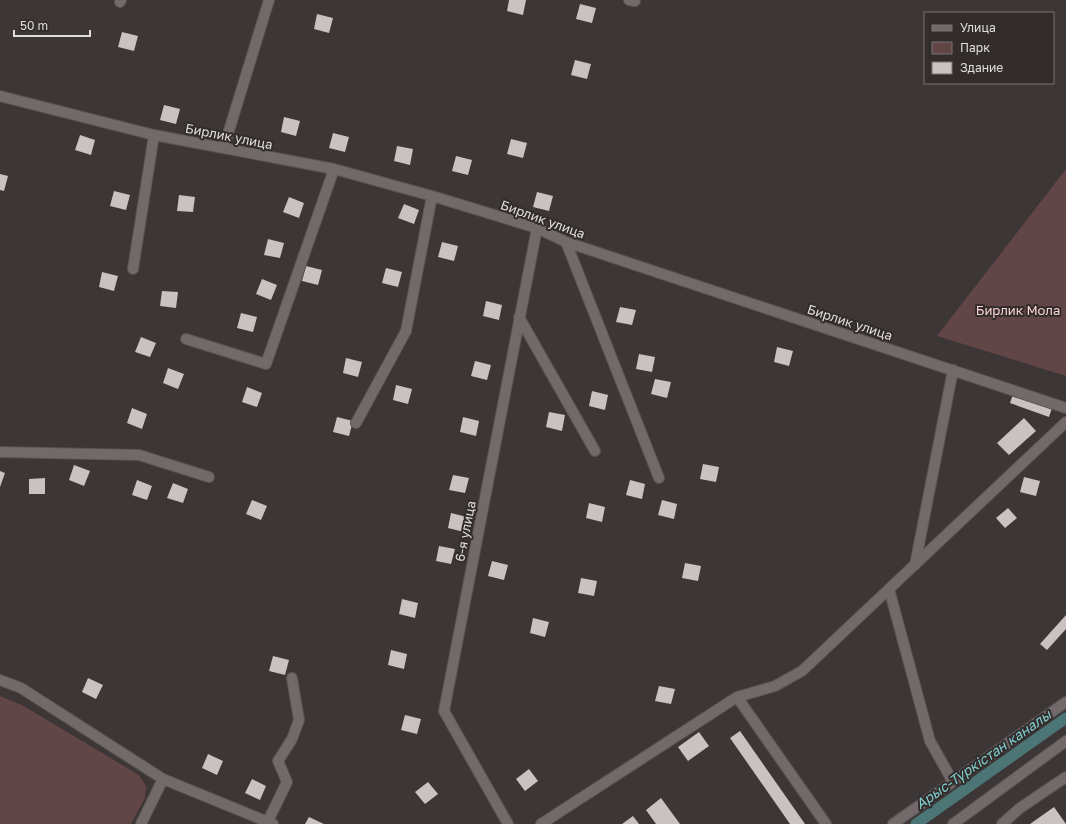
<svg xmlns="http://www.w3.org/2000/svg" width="1066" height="824" viewBox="0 0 1066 824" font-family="'Golos Text',sans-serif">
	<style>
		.green { fill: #624547 }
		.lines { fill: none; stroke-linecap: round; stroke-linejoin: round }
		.canal { stroke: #4c7676; stroke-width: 11 }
		.building { fill: #cac1c1 }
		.minor-casing { stroke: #585353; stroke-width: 12 }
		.minor { stroke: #726a6a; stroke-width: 10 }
		.labels { text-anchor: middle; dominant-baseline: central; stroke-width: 4; stroke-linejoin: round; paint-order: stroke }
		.street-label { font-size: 13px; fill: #e1dddd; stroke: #322c2c }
		.park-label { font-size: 13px; fill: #fad1d3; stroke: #322c2c }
		.water-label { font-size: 14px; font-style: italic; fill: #81cfce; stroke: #322c2c }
	</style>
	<rect width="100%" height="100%" fill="#3d3636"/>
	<path class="green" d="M1066,169V376L937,336Z
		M0,696L22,705L139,775L146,786L145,798L131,824H0Z"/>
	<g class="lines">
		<path class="canal" d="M916,824L1066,718"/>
	</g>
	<path class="building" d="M509,0H526L523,15L507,11Z
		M580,4L596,8L592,23L576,19Z
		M317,14L333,18L329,33L314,29Z
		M122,32L138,36L134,51L118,47Z
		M575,60L591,64L587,79L571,75Z
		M164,105L180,109L176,124L160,120Z
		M284,117L300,121L296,136L281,132Z
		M333,133L349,137L345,152L329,148Z
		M80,135L95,140L91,155L75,150Z
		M511,139L527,143L523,158L507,154Z
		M397,146L413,149L410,165L394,161Z
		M456,156L472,160L468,175L452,171Z
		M0,174L8,176L4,191L0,190Z
		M114,191L130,195L126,210L110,206Z
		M537,192L553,196L549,211L533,207Z
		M179,195L195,197L193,212L177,211Z
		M289,197L304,203L299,218L283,212Z
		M404,204L419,210L414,224L398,218Z
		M268,239L284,243L280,258L264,255Z
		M442,242L458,246L454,261L438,257Z
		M306,266L322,270L318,285L302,281Z
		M386,268L402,272L398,287L382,283Z
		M102,272L118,276L114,291L99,287Z
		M262,279L277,285L271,300L256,294Z
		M162,291L178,292L176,308L160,306Z
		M486,301L502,305L499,320L483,316Z
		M620,307L636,310L632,325L616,322Z
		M241,313L257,317L253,332L237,328Z
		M141,337L156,343L150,357L135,352Z
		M777,347L793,351L789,366L774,362Z
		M639,354L655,357L652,372L636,369Z
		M346,358L362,362L358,377L343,373Z
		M475,361L491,365L487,380L471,376Z
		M168,368L184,374L178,389L163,383Z
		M655,379L671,382L667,398L651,394Z
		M396,385L412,389L408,404L393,400Z
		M247,387L262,393L257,407L242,402Z
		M592,391L608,395L605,410L589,406Z
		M1013,394L1052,408L1049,417L1010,403Z
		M132,408L147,414L142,429L127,423Z
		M549,412L565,415L562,431L546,427Z
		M337,417L353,421L349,436L333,432Z
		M463,417L479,421L476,436L460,432Z
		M1024,418L1036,431L1009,455L997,443Z
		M703,464L719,467L716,482L700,479Z
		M74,465L90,471L84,486L69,480Z
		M0,471L5,473L0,487Z
		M453,475L469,478L465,493L449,490Z
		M1024,477L1040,481L1036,496L1020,492Z
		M45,478V494H29V479Z
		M137,480L152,486L147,500L132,495Z
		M630,480L645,484L642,499L626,495Z
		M173,483L188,489L183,503L167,498Z
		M252,500L267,506L261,520L246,514Z
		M662,500L677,504L674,519L658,515Z
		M589,503L605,507L602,522L586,518Z
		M1008,508L1017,518L1005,528L996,518Z
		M451,513L467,517L464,532L448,528Z
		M439,546L455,549L451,564L436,561Z
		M492,561L508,565L504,580L488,576Z
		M685,563L701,566L698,581L682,578Z
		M581,578L597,581L594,596L578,593Z
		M402,599L418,603L415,618L399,614Z
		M1066,615V629L1047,650L1040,644Z
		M533,618L549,622L545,637L530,633Z
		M391,650L407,654L404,669L388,665Z
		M273,656L289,660L285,675L269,671Z
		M88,678L103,685L96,699L82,692Z
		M659,686L675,689L671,704L655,701Z
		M405,715L421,719L417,734L401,730Z
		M740,731L805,824H790L730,738Z
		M699,732L709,746L688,761L678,747Z
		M208,754L223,761L217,775L202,768Z
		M529,769L538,781L525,791L516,779Z
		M252,779L266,786L260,800L245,793Z
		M428,782L438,794L425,804L415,792Z
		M661,798L680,824H656L646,810Z
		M1054,807L1066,824H1030Z
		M633,816L639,824H622Z
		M309,817L324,824H305Z"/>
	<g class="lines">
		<g class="minor-casing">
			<path id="minor" d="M629,0L635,1
				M120,2L121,0
				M0,96L154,135L334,169L432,196L537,228L566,242L1066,408
				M224,147L269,0
				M566,242L659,478
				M133,269L154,135
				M519,317L595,451
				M186,339L266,364L334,169
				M356,423L406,331L432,196
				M0,452L139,455L209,477
				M915,565L953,370
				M889,589L930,741L953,782
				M0,680L21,688L163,779L273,824
				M737,697L826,824
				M268,821L287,782L278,761L292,739L299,720L292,678
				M141,824L163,779
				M508,824L444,711L537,228
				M541,824L737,697L775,686L802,671L1066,422
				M893,824L1066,702
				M953,824L1066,741
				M1002,824L1020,808L1066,777"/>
		</g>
		<use href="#minor" class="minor"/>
	</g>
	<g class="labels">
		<g class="street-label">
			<text transform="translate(229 136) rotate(11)">Бирлик улица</text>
			<text transform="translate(543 219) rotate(20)">Бирлик улица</text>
			<text transform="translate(850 322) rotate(18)">Бирлик улица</text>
			<text transform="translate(465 531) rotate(-79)">6-я улица</text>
		</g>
		<g class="park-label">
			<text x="1018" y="310">Бирлик Мола</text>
		</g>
		<g class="water-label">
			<text transform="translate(983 759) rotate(-35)">Арыс-Түркістан каналы</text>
		</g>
	</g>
	<rect x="924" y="12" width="130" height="72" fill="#322c2c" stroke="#787373"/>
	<rect x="932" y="25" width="20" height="6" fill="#726a6a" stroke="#787373"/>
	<text x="960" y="32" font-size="12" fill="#e1dddd">Улица</text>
	<rect x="932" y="42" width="20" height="12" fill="#624547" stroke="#787373"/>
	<text x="960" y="52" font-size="12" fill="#e1dddd">Парк</text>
	<rect x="932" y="62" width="20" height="12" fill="#cac1c1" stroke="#787373"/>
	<text x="960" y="72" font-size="12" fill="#e1dddd">Здание</text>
	<path d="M14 30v6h76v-6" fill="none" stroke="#e1dddd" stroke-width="2"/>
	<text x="20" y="30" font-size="12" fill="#e1dddd" stroke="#322c2c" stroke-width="3" paint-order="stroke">50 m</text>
</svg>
